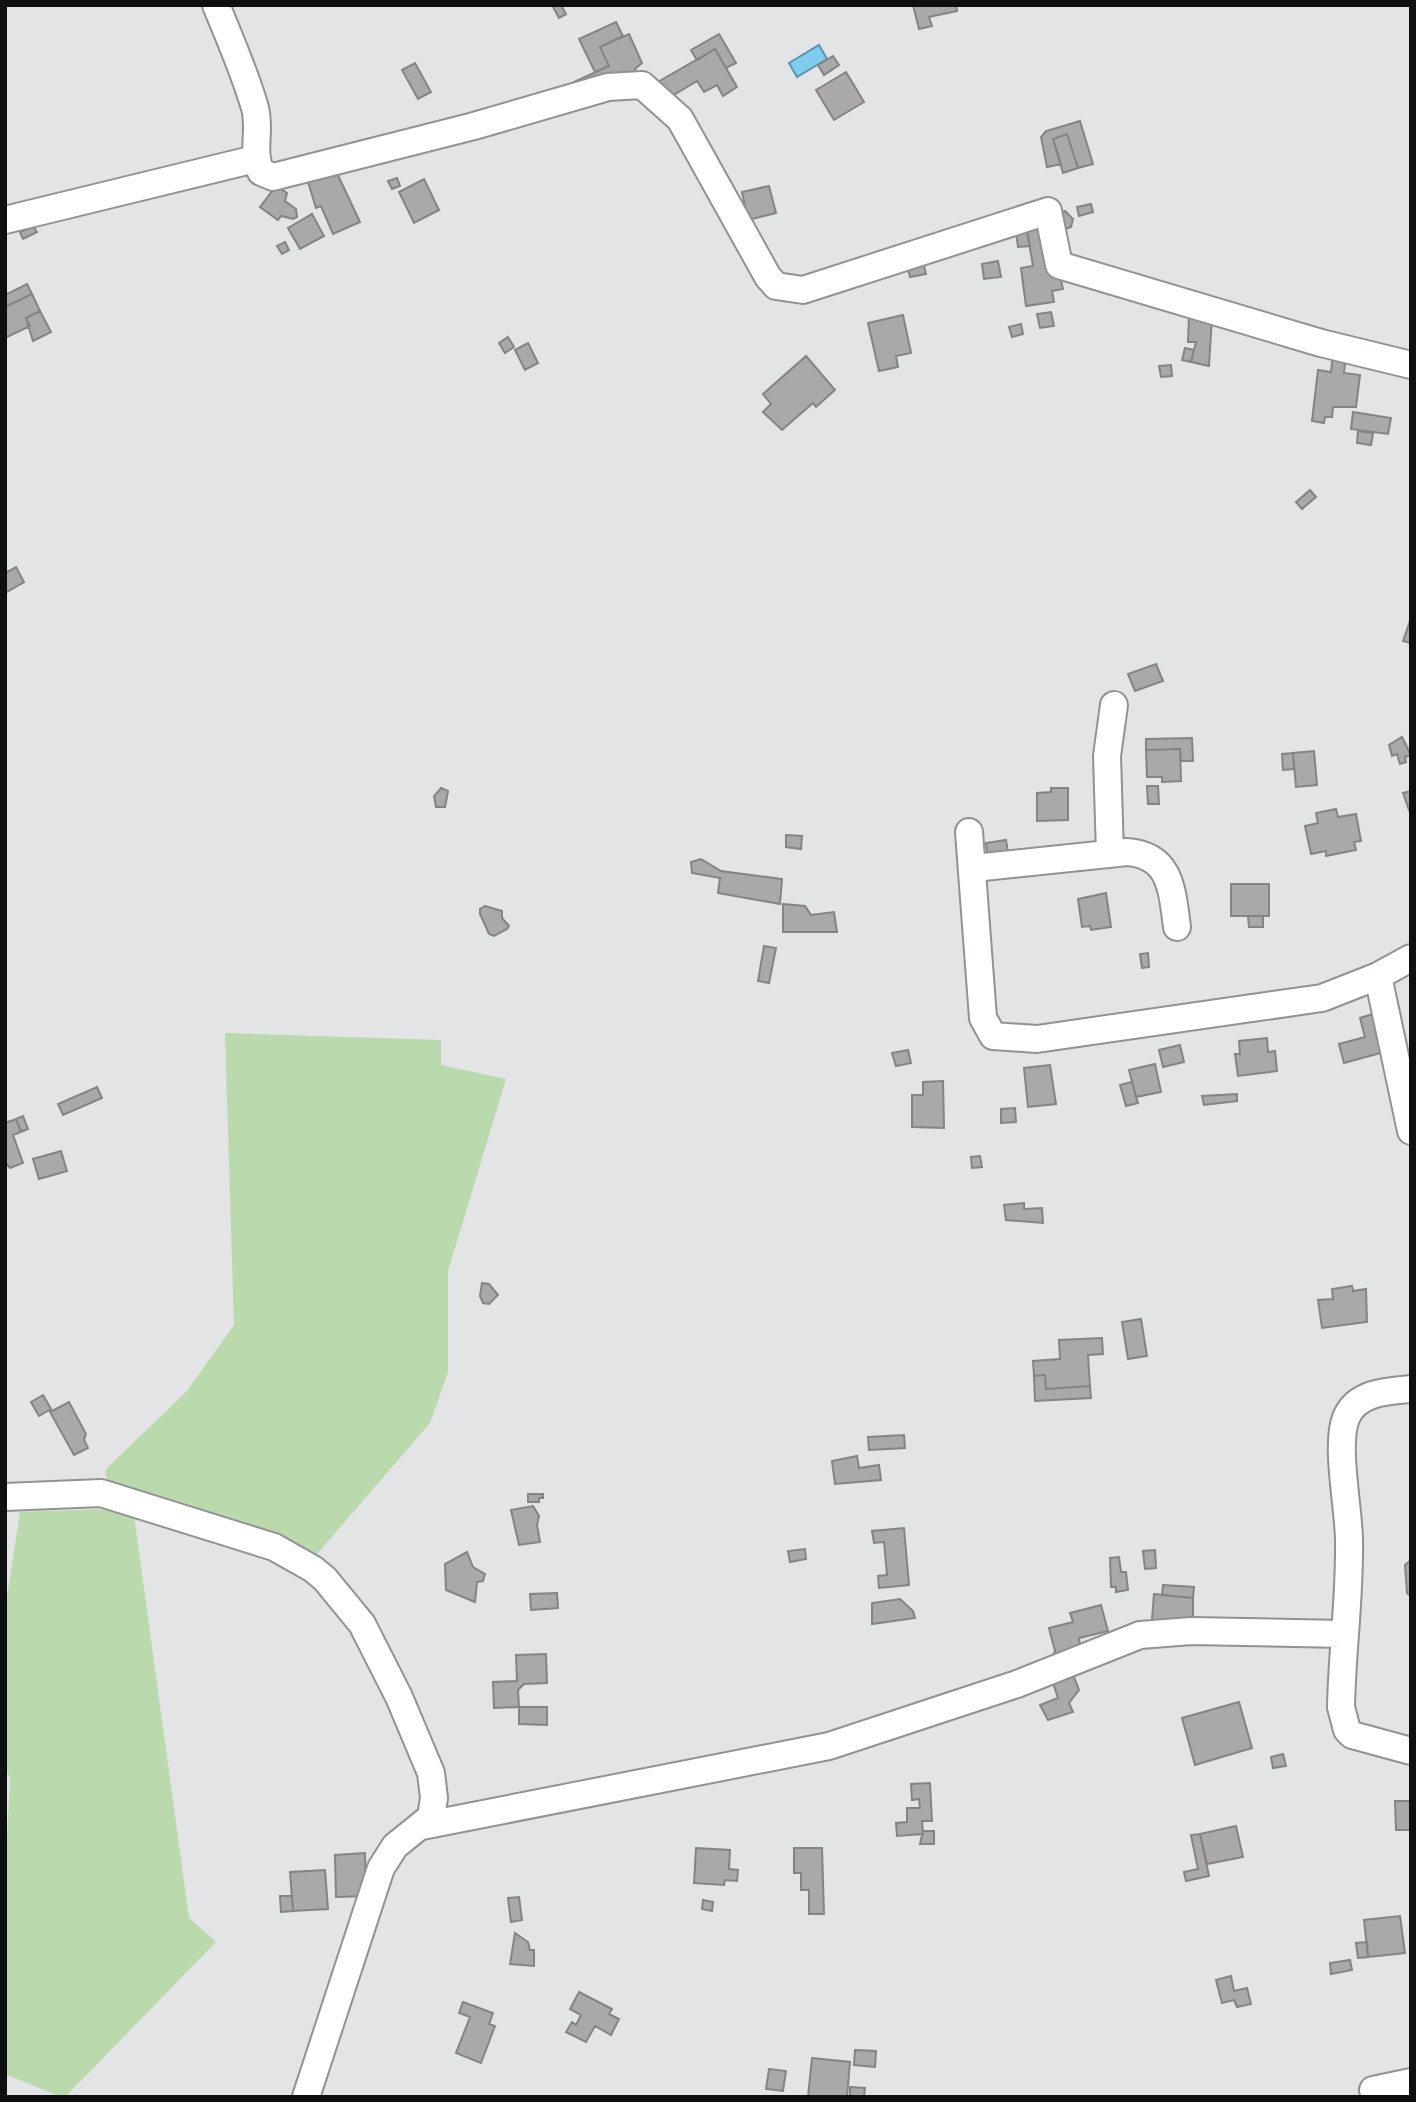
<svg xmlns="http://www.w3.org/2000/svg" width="1416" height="2102" viewBox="0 0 1416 2102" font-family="'Fira Sans',sans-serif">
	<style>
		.green { fill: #bad9ac }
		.water { fill: #7fccef; stroke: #5d93ac; stroke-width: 2 }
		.building { fill: #aaa8a8; stroke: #858384; stroke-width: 2 }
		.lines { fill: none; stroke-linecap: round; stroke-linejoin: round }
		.minor-casing { stroke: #919294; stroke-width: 30 }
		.minor { stroke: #fff; stroke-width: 26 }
	</style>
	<rect width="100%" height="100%" fill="#e2e4e5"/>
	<path class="green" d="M225,1033L441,1040V1065L506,1079L448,1271V1372L430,1423L317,1554L109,1488L105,1470L187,1391L234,1325Z
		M133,1508L189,1918L216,1942L65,2097H61L5,2074V1877L10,1779L5,1767V1610L20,1512Z"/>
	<path class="water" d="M819,45L827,59L797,77L789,63Z"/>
	<path class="building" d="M552,5H561L566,14L559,18Z
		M913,5H956L957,11L929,17L932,26L919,29Z
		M616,22L623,36L600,47L609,66L595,72L579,39Z
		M629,34L642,63L635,69L638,76L579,94L574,82L609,66L600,47Z
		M719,34L736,63L726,68L715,49L697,60L691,50Z
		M715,49L737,87L723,96L717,85L704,92L697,81L672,96L658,82Z
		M833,56L839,65L824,75L818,65Z
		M415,63L431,92L418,99L402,70Z
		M846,72L864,102L834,120L816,90Z
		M1080,121L1093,164L1078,168L1067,134L1053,139L1061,164L1047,167L1041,137L1046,131Z
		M1067,134L1078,168L1063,173L1053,139Z
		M336,171L360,222L333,234L321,206L316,208L308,182Z
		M397,178L400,186L392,189L388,181Z
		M424,179L439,210L414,223L399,192Z
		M276,186L287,193L285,201L296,209L297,217L293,219L281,216L278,220L260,207Z
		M769,186L776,213L748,220L742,192Z
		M1091,204L1093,212L1079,216L1077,207Z
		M1065,211L1073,219L1071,227L1063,230L1060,212Z
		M312,214L324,236L300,249L288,228Z
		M1047,221L1063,289L1052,291L1054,302L1026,306L1021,268L1033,266L1026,225Z
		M1026,225L1030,246L1018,247L1016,231Z
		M33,226L37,232L23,239L20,232Z
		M285,242L289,250L282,254L277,246Z
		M998,261L1001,277L984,279L982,264Z
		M923,262L926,274L910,277L907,265Z
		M27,284L32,294L5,307V295Z
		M32,294L40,311L26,318L30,326L5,338V307Z
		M40,311L51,332L33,341L26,318Z
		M1051,312L1054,326L1040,328L1037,314Z
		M903,315L911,353L896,356L898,367L879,371L868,323Z
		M1189,316L1212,317L1209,366L1191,362L1196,342H1188Z
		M1021,324L1023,334L1012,337L1009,327Z
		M508,337L514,347L505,353L499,343Z
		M528,343L538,363L525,370L515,350Z
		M1185,348L1194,350L1191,362L1182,360Z
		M1333,353L1346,355L1344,373L1360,375L1356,407H1333L1332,417H1325L1324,423L1312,421L1318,370L1331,372Z
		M806,356L835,390L816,407L813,403L782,430L763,412L771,404L763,394Z
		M1171,365L1172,376L1161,377L1159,366Z
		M1353,412L1391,418L1388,434L1351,429Z
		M1358,431L1373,433L1371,445L1357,443Z
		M1310,490L1316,497L1302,509L1296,502Z
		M16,567L24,582L5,593V573Z
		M1411,618V643L1403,641Z
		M1156,664L1163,681L1135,691L1128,674Z
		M1402,737L1411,755L1405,757L1406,762L1400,764L1397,754L1392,756L1389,745Z
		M1192,738L1193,761H1181L1180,749L1146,750V739Z
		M1180,749L1181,781L1162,782V777H1147L1146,750Z
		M1314,751L1317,785L1296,787L1293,753Z
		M1293,753L1294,769L1283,770L1282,754Z
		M1147,786H1158L1159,804H1148Z
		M441,788L448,791L445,807H436L434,796Z
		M1051,788H1068V820L1037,821V793L1051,792Z
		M1411,791V809L1409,810L1403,793Z
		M1336,809L1338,817L1356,814L1361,841L1354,842L1356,850L1326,856V851L1311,854L1305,826L1318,823L1316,813Z
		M786,835L802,836L801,849L786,847Z
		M1006,840L1009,858L988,860L986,843Z
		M701,859L721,871L782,879L780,904L718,893L720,878L692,873L691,862Z
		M1231,884H1269V916H1231Z
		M1106,893L1111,927L1091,930L1090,926L1082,927L1078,899Z
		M783,904L805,906L811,915L834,912L837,932H783Z
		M485,906L502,911V918L509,926L507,929L494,936L489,934L480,914V909Z
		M1248,916H1263V927H1249Z
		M764,946L776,948L769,983L758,981Z
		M1148,953L1149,967L1142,968L1140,954Z
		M1373,1014L1384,1052L1344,1063L1339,1044L1365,1037L1360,1018Z
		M1267,1038L1268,1052L1275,1051L1277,1071L1238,1076L1235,1054H1240L1239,1041Z
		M1180,1045L1184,1062L1163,1067L1159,1050Z
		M908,1050L911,1063L896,1066L892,1053Z
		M1155,1064L1161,1092L1136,1097L1129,1070Z
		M1050,1065L1056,1104L1028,1107L1024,1068Z
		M943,1081L944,1128L912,1127V1095H923V1082Z
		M1132,1082L1138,1103L1126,1106L1120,1085Z
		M97,1087L102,1098L63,1115L58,1104Z
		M1237,1094V1101L1204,1105L1202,1096Z
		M1015,1108L1016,1122L1001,1123V1109Z
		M23,1116L28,1129L21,1132L16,1119Z
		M16,1119L21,1132L13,1135L23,1163L10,1168L5,1162V1123Z
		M61,1151L67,1171L39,1179L33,1159Z
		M980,1156L982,1167L972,1168L971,1157Z
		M1024,1203V1209L1042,1208L1043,1223L1006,1220L1004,1205Z
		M482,1283L489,1284L498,1295L489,1304L483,1303L480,1296Z
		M1352,1286L1353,1291L1366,1289L1367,1322L1322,1328L1318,1300L1333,1299L1332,1289Z
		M1141,1319L1147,1356L1128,1359L1122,1322Z
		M1102,1338L1103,1354L1088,1355L1090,1386L1046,1389L1045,1375L1034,1376L1033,1361L1060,1359L1059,1340Z
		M1045,1375L1046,1389L1090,1386L1091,1398L1035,1401L1034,1376Z
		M43,1395L51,1409L39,1416L31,1402Z
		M69,1402L86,1434L84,1440L88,1448L74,1455L50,1412Z
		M904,1435L905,1448L869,1450L868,1437Z
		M857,1456L859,1468L879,1465L881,1480L835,1484L832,1461Z
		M528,1494H543V1498H539V1502H528Z
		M533,1506L539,1516L537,1525L540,1542L519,1545L511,1510Z
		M904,1528L909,1585L879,1588L878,1576L887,1575L884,1542L874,1543L872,1531Z
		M805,1549L806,1559L790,1562L788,1551Z
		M1155,1550L1156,1568L1145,1569L1143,1551Z
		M467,1552L473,1567L485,1574L483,1581L477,1582L475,1602L446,1590L445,1564Z
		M1119,1557L1121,1572H1126L1128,1590L1116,1592V1587H1111L1110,1558Z
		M1411,1560V1596L1407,1593L1405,1565Z
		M1163,1585L1194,1587L1193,1598L1162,1595Z
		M557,1593L558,1608L531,1610L530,1594Z
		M1154,1594L1193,1598V1623L1152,1620Z
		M900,1599L913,1611L915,1618L872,1624V1603Z
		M1101,1605L1108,1631L1079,1638L1080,1646L1052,1657L1055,1651L1049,1628L1073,1622L1070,1613Z
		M546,1654L547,1683L524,1684L518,1690L519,1707L494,1708L493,1682L517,1681L516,1655Z
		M1072,1672L1079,1690L1069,1703L1073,1712L1048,1720L1040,1705L1058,1698L1052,1680Z
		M1239,1702L1252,1748L1195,1765L1182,1718Z
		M519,1707H547V1725L519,1724Z
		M1283,1754L1286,1766L1273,1768L1271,1757Z
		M930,1783L932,1821H922L923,1834L897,1836L896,1823L907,1822V1808H920L919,1799L912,1800L911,1784Z
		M1395,1801H1411V1830H1396Z
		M1236,1826L1243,1857L1207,1864L1200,1834Z
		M923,1831H934V1844H920Z
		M1200,1834L1209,1876L1186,1881L1184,1872L1198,1869L1191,1835Z
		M696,1848L730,1850L729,1869L738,1870L737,1881L725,1880L724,1885L694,1883Z
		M794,1848H822L824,1914H809V1890H801V1873H794Z
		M365,1853L366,1896L336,1897L335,1855Z
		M325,1870L328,1909L293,1911L290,1872Z
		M280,1896H292L293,1911L281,1912Z
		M519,1897L522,1920L511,1922L508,1898Z
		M703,1900L713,1902L712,1911L702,1909Z
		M1400,1916L1405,1953L1368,1957L1364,1920Z
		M515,1933L528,1942L530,1950H534V1966L510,1964Z
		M1367,1942L1368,1957L1358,1958L1356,1943Z
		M1350,1960L1352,1970L1331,1974L1330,1963Z
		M1231,1976L1234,1991L1247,1988L1251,2004L1237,2007L1234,2000L1222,2003L1216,1980Z
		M579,1992L612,2009L609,2014L619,2019L611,2035L595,2026L586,2042L566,2032L572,2022L576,2025L581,2015L570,2009Z
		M463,2002L493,2013L489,2024L495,2026L481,2063L456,2053L470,2017L459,2013Z
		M855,2050L876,2051L875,2067L854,2065Z
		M812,2058L850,2062L847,2097H808Z
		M769,2069L786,2071L783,2091L766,2089Z
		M850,2087L865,2088L864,2097H850Z"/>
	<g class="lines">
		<g class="minor-casing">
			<path id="minor" d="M216,5C230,39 245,73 255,108C261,130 251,152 261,172L273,177L474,126L608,87L642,85L680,119L768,277L776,286L803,290L1048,211L1059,265L1321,343L1411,365
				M5,220L255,159
				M969,832L983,1018L993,1036L1037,1039L1322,998L1378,976L1411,958
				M1110,854L1107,756L1114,705
				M974,868L1127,852C1171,855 1172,890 1177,927
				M1378,976L1411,1131
				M1411,1389C1388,1391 1356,1392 1346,1418C1335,1445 1349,1509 1349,1541C1350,1596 1342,1652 1341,1707L1347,1730L1352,1735L1411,1751
				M5,1497L101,1493L274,1547L313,1569L325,1579L362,1624L399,1697L431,1773L434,1798L431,1817L395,1846L381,1868L306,2097
				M422,1826L829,1746L1017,1684L1140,1635L1191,1631L1343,1634
				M1373,2090L1411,2082"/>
		</g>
		<use href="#minor" class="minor"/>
	</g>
	<rect width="1416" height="2102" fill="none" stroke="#0e0f10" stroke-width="14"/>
</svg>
